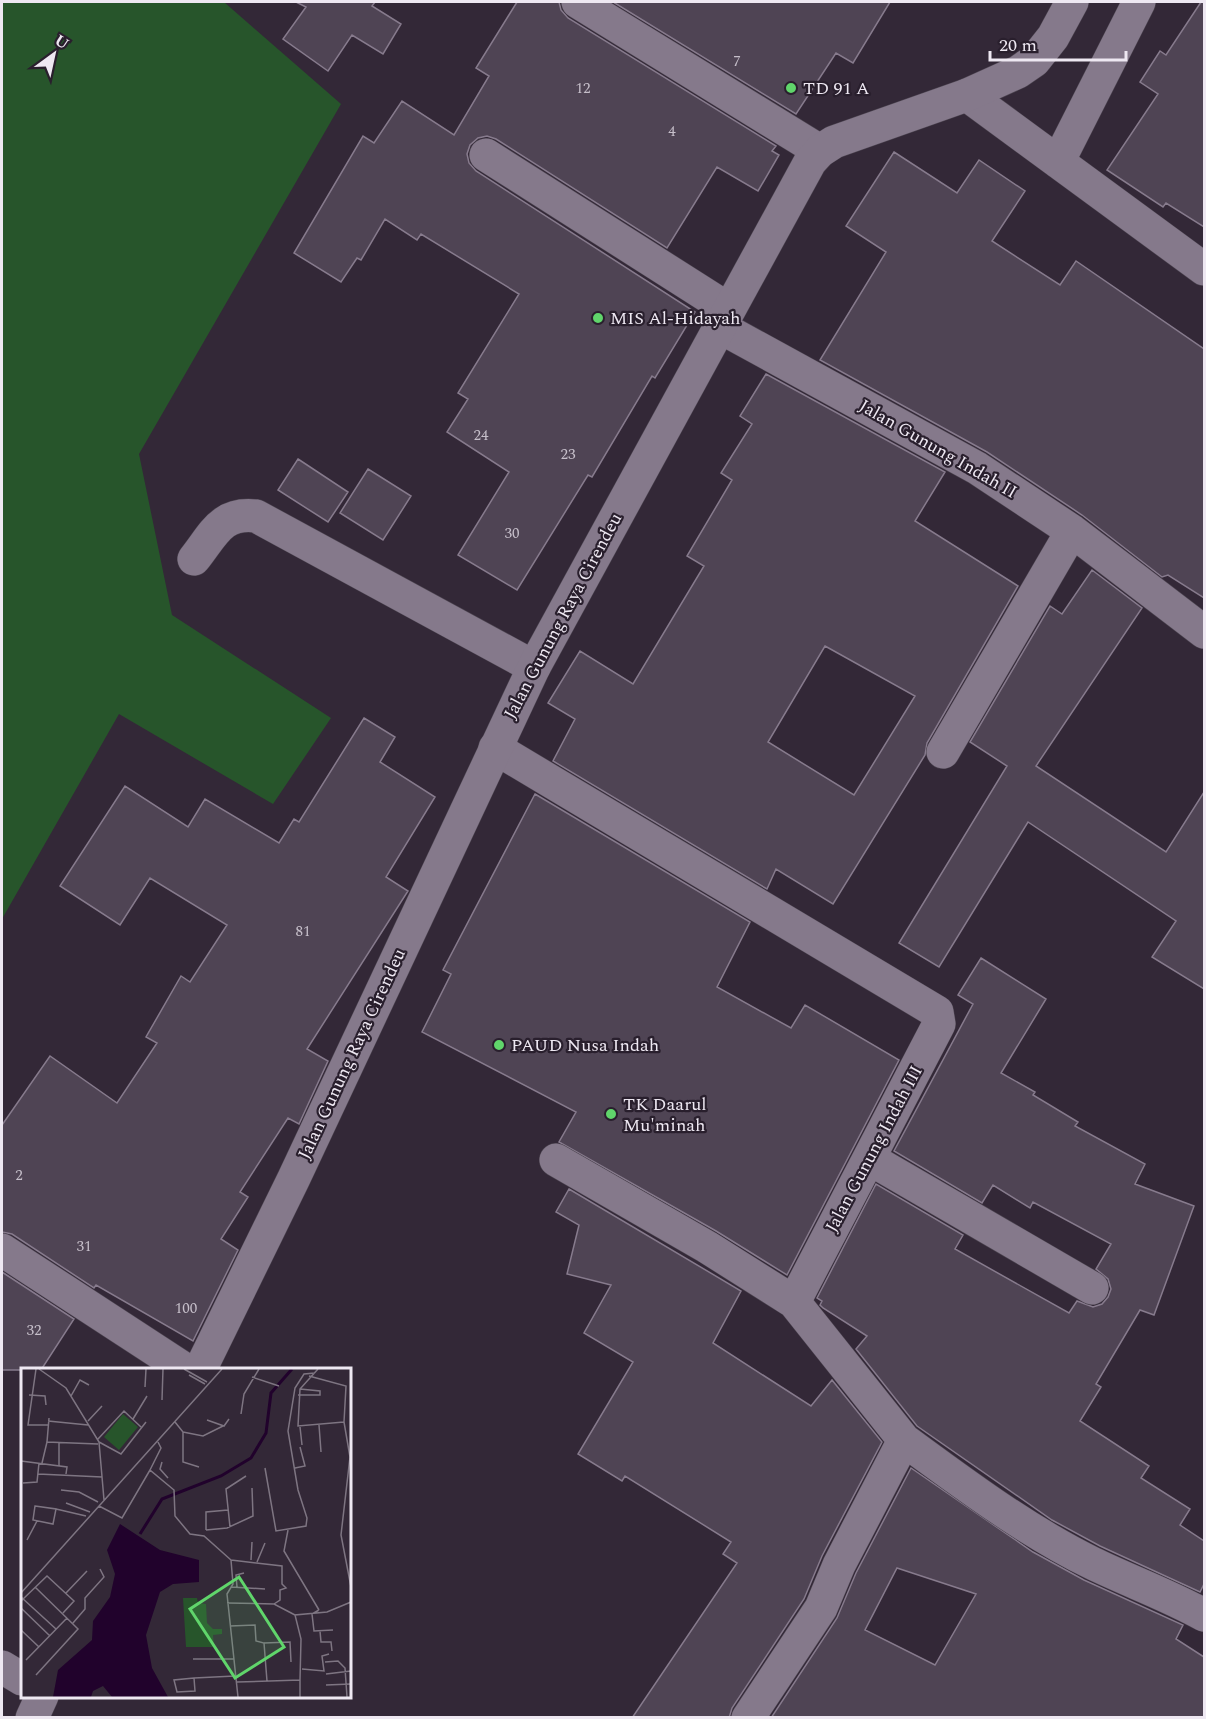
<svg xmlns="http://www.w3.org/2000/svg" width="1206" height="1719" viewBox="0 0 1206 1719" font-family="Spectral,serif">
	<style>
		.green { fill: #27552b }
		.building { fill: #4f4454; stroke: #877b8d; stroke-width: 1.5; fill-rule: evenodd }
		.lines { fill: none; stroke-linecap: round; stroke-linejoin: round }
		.street-casing { stroke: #4d4551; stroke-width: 34 }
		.secondary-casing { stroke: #4d4551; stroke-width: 34 }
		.street { stroke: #85798b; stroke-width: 33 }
		.secondary { stroke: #85798b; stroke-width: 33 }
		.poi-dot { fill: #60d56b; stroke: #291f2d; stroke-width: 2 }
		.labels { text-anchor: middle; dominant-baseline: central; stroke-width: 4.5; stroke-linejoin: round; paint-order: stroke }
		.number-label { font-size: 15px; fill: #c6bfca }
		.poi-label { font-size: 18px; fill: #eee8f2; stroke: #291f2d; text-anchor: start }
		.street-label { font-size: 18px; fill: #eee8f2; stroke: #291f2d }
		.inset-river { fill: none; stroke: #21022c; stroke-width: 3 }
		.inset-road { fill: none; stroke: #7e7582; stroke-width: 1.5 }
		.view { fill: #60d56b; fill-opacity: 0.15; stroke: #60d56b; stroke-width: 3 }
		.inset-edge { fill: none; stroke: #eee8f2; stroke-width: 3 }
	</style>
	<rect width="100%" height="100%" fill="#332837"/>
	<path class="green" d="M2,2H224L341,104L139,454L172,615L331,718L273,804L119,714L2,919Z"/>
	<path class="building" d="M296,2H375L372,6L401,24L383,54L352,35L328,71L283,39L306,7Z
		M517,2H559L561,10L568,18L776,146L772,151L779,155L758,191L717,167L667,248L496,139L487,136L478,138L470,145L467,154L469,163L476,171L695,312L655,378L652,376L592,477L588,475L517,590L458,555L509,472L447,432L468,399L458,393L519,294L421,234L417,240L385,219L361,260L357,258L341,282L294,253L363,136L374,143L402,101L454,135L489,76L476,68Z
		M613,2H890L853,63L836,53L796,114Z
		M1201,2H1204V227L1166,203L1163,207L1107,170L1158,94L1140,82L1160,51L1166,55Z
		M894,152L957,193L979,160L1025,191L992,241L1060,285L1076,261L1204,349V598L1168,575L1162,577L1082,515L987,452L820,360L886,252L846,226Z
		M766,374L945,472L915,521L1018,586L927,743L925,755L833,904L776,869L767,889L553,761L575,719L548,703L580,651L633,684L704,566L687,556L732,480L721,473L752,424L740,416ZM825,646L915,696L854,795L768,742Z
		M298,459L348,492L328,522L278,490Z
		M368,469L411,496L383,540L340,513Z
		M1092,570L1142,608L1036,766L1166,852L1204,792V989L1152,957L1176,921L1028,822L939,967L899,943L1007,766L970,742L1050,606L1062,614Z
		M364,718L395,737L380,762L435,797L386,877L408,891L307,1049L328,1061L299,1124L288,1118L240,1192L248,1197L221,1239L238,1250L193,1341L96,1285L94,1288L12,1234L2,1232V1125L50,1056L117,1103L157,1043L146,1037L181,976L190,982L227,925L150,878L120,925L60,886L125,786L188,827L205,799L279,843L294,819L299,822Z
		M535,794L750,922L717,987L791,1028L805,1005L899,1060L787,1275L716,1231L559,1142L576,1112L422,1032L451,974L443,970Z
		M981,958L1046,999L1001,1073L1035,1092L1033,1095L1078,1122L1075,1126L1145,1164L1135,1184L1194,1206L1154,1315L1140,1310L1096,1384L1101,1387L1080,1421L1149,1466L1141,1478L1190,1509L1180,1525L1204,1541V1584L1200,1592L1100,1546L1052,1520L917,1426L856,1349L867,1336L823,1308L820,1305L822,1301L817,1298L876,1184L963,1235L955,1249L1069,1313L1077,1301L1093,1307L1102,1304L1108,1297L1111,1289L1108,1279L1096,1269L1111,1244L1033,1202L1030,1208L993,1185L982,1203L894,1151L973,1004L958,995Z
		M569,1189L741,1291L713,1343L811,1406L832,1380L882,1442L822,1556L804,1599L732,1708L729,1718H632L737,1563L723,1554L731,1542L625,1476L622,1481L578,1454L633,1362L584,1333L611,1285L567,1274L579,1225L556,1212Z
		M2,1272L74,1319L41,1370H2Z
		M911,1468L1033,1552L1084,1580L1183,1625L1176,1639L1204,1657V1718H771L837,1618L856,1573ZM897,1568L976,1594L935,1665L865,1630Z"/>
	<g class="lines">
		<g class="street-casing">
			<path id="street" d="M578,2L820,151
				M967,95L1204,269
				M486,155L728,309
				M1058,162L1139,2
				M718,326L977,468L1072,531L1204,632
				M194,559C214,534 221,512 256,516L534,667
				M495,748L937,1012L939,1024L794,1302L904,1440L839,1565L821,1608L748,1718
				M943,752L1072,531
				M870,1159L1092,1288
				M556,1160L707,1247L794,1302
				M2,1250L186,1370
				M904,1440C964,1484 1025,1530 1092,1563C1129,1581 1168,1595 1204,1615
				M2,1667L22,1679"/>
		</g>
		<g class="secondary-casing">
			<path id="secondary" d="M200,1370L294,1178L534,667L810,162L820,151L834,142L967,95L1018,72L1034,61L1053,37L1072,2
				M32,1718L42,1696"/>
		</g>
		<use href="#street" class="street"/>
		<use href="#secondary" class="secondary"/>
	</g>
	<g class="poi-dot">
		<circle cx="791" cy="88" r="6"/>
		<circle cx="598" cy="318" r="6"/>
		<circle cx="499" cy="1045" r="6"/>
		<circle cx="611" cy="1114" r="6"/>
	</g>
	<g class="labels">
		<g class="number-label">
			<text x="737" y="61">7</text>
			<text x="583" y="88">12</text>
			<text x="672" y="131">4</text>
			<text x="481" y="435">24</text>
			<text x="568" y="454">23</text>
			<text x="512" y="533">30</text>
			<text x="303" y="931">81</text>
			<text x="19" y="1175">2</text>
			<text x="84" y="1246">31</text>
			<text x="186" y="1308">100</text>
			<text x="34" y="1330">32</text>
		</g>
		<g class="poi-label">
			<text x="803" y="88">TD 91 A</text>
			<text x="610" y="318">MIS Al-Hidayah</text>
			<text x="511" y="1045">PAUD Nusa Indah</text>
			<text x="623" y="1104">TK Daarul<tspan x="623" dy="21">Mu'minah</tspan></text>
		</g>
		<g class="street-label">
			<text transform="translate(938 449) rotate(30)">Jalan Gunung Indah II</text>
			<text transform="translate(563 616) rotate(-62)">Jalan Gunung Raya Cirendeu</text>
			<text transform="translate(352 1054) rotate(-65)">Jalan Gunung Raya Cirendeu</text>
			<text transform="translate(874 1149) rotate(-62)">Jalan Gunung Indah III</text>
		</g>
	</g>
	<g transform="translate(21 1368)">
		<rect width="330" height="330" fill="#332837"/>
		<path d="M102,46L117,59L98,82L83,69ZM162,230H176L177,235L185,236L186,255L192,261H201V266L192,267L193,279H165Z" fill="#27552b"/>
		<path d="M99,156L139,182L178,192V214L152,216L139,224L125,267L131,300L147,329H91L82,318L72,323L70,329H32L37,302L71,272L72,253L89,229L94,206L86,182Z" fill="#21022c"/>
		<path class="inset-river" d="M119,166L141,131L200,108L230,90L245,65L250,25L271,1"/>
		<path class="inset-road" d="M15,1L7,57H27M18,1L45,20L78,74L83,132M163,1L186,14M297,1L279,21L277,58L323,54M168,7L184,16M288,8L325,18L323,54M231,9L258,18M124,19L125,1M8,27L24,28L25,37M277,27H299V23L279,21M50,28L59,12L68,17M141,32L142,1M220,46L223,26L238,1M28,50L26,74L77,76M112,51L126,28M186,52L203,58L208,51M27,53L67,57M67,53L81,38M154,54L162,64V94L178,99M323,54L329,89L320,167L330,219M298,57L300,84M279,59L281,77M162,64L182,68L202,58M77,71L103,43L120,59M78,74L100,86L125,54M137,74L140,80L129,102L153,122L154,148L169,166L183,168L210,192L212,216L206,226L217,329M0,93L46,99L45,106M141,94L139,101L147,110M21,95L26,74M38,98V74M244,100L255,163L285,158L286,150L277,122L267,63L274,20L283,6L294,5M274,100L284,98L279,79M17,106L81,109M2,115L16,114L18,95M40,122L58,124L77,134M45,135L69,144M14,138L35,141L32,156L12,152ZM78,138L101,150L129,102M35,141L65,148M209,159L205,121L225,108M185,162L206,160L232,148L231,120M185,162V144L207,142M267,162L263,183L298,242M6,172L16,153M210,192L261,198V216L265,220L259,222V232L253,236M230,192L231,174M236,194L244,175M14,219L57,261L15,307M210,219L244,221M216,219L215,207L223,205M0,225L201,1M45,225L66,203M0,229L35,261M0,233L26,208L53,233L42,245M206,235L253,236L274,247M0,240L29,268M298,242L291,246L293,263L312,262M52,255L64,241V230L83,209L79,201M209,258L234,257L235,273L243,275L246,313M0,262L18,279M299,263L300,274H310L311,283M243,275L269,274L270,294M172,291H213M5,292L46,250M304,294L317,293L324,300L326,329M281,301L303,303L301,288L308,286M305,306L330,303M173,310L174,323L156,324L153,312L173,310L214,308M279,312L280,271L274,247L306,244L330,234M216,314L279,312V329M305,317L330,316"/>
		<path class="view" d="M218,209L263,279L214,310L169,241Z"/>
		<rect width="330" height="330" class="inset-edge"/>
	</g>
	<rect width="1206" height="1719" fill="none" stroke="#eee8f2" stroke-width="6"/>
	<g transform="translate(54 54) rotate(33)" stroke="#291f2d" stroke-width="4.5" paint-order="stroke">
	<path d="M0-4.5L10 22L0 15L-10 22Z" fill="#eee8f2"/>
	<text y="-9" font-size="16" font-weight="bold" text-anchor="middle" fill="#eee8f2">U</text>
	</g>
	<path d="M990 51v9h136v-9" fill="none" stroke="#eee8f2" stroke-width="3"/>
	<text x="999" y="51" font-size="18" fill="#eee8f2" stroke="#291f2d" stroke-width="4.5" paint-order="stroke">20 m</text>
</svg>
